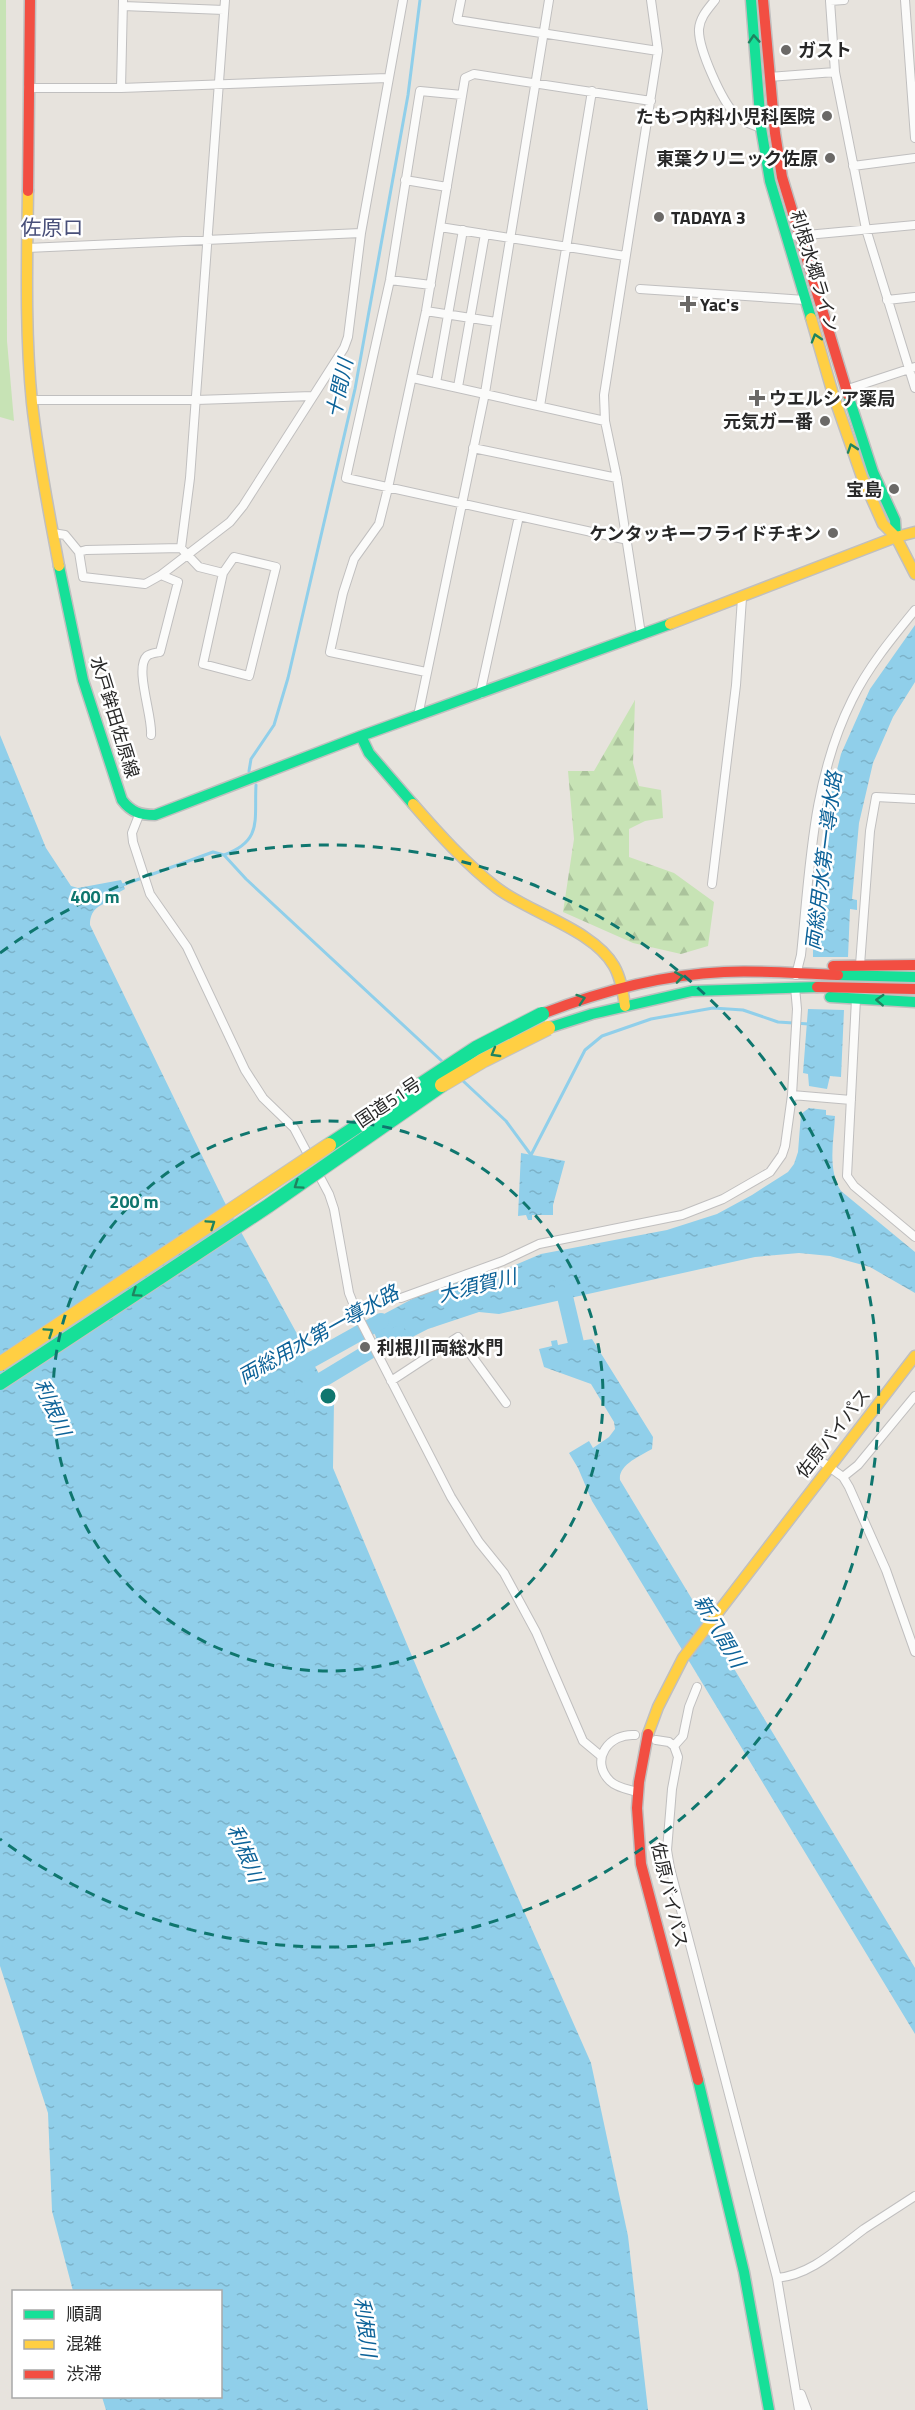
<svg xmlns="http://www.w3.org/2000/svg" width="915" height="2410" viewBox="0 0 915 2410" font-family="'Titillium Web','Noto Sans JP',sans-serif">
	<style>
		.forest { fill: url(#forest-firs) }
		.park { fill: #c7e3b5 }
		.water { fill: url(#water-ripples) }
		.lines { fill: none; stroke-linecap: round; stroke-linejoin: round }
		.stream { stroke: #90cfea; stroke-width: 3 }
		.river { stroke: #90cfea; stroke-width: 16 }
		.street-casing { stroke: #c0bfbf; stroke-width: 10 }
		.fast-casing { stroke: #c0bfbf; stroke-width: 13 }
		.slow-casing { stroke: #c0bfbf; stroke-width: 13 }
		.jam-casing { stroke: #c0bfbf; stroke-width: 13 }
		.street { stroke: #fbfbfa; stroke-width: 8 }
		.fast { stroke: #16e098; stroke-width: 10 }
		.slow { stroke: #ffcf43; stroke-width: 10 }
		.jam { stroke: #f24e42; stroke-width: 10 }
		.fast-bridge-casing { stroke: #c3c2c0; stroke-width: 16; stroke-linecap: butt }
		.slow-bridge-casing { stroke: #c3c2c0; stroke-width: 16; stroke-linecap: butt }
		.fast-bridge { stroke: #16e098; stroke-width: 14 }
		.slow-bridge { stroke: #ffcf43; stroke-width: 14 }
		.oneway { stroke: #1f8460 }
		.ring { fill: none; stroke: #0f766e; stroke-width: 3; stroke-dasharray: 10 8 }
		.poi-dot { fill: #6b6967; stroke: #fff; stroke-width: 2 }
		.labels { text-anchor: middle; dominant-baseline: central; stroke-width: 5; stroke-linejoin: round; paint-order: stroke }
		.poi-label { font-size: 18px; font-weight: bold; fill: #282828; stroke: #fff; text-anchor: start }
		.street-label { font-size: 18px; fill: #282828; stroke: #fff }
		.water-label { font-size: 20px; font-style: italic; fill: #0c6298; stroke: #fff }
		.quarter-label { font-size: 21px; fill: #484f79; stroke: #fff }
		.centre { fill: #0f766e; stroke: #fff; stroke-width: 3 }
		.ring-label { font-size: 18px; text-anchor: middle; font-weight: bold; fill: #0f766e; stroke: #fff; stroke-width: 5; stroke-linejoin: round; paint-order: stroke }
	</style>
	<defs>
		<pattern id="forest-firs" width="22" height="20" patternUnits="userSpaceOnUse" patternTransform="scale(1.5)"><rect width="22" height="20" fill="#c7e3b5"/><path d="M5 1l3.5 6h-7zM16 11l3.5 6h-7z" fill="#abc39c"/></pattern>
		<pattern id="water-ripples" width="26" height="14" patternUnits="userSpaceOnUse" patternTransform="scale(1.5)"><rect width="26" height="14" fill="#90cfea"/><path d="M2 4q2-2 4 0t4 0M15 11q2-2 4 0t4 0" fill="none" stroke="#7cb2c9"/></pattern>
	</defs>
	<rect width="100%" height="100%" fill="#e7e3dd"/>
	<path class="forest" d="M635,700L633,763L639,786L661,790L663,818L645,821L629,829V857L674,873L714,902L708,946L681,954L633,943L563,912L574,839L568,771H594Z"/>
	<path class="park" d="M0,0H6L7,341L14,421L0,417Z"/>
	<path class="water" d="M915,625V682L893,717L873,763L859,823L852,899L857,900V910L850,909L848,957H813V927L817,916L826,814L841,754L870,689Z
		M0,735L46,848L71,886L78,888L121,880L125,889L110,897V901C98,906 90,910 90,925L224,1201L334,1401L333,1468L425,1687L591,2063L628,2236L648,2410H106L102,2397L220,2396V2292L73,2291L52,2211L48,2113L0,1966Z
		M808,1009L844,1010L841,1077L830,1076L827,1089L809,1086L808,1074L803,1073Z
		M809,1108L826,1110V1115L835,1116C834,1140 827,1169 841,1191L915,1252V1293L870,1267L830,1256L799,1253L755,1257L570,1298L571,1301L563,1303L561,1300L499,1314L479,1312L428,1329L383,1352L369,1322L414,1298L455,1282L501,1271L541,1254L667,1230L717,1214L752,1195L788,1172L794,1164L798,1152L801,1114Z
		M521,1153L565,1161L553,1205V1215H532V1220H528L526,1215L518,1216Z
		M574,1320L579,1341L592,1339L653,1437L652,1449C640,1456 618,1465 620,1480L915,1968V2034L592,1501L578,1468L569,1453L589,1441L593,1448L609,1437L615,1429L614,1422L591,1384L544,1367L539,1349L552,1346L551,1341L557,1340L558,1345L572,1342L567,1322Z"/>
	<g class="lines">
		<path class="stream" d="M249,771L251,759L274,725L288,678L355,389L408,95L420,0
			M224,855C263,841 254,820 256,785
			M120,886L213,852L224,855L246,879L444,1063
			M462,1080L506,1121L531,1155L585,1050L602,1036L651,1019L713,1008L743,1010L778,1022L809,1024"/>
		<path class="river" d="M563,1288L576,1343
			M293,1370L381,1321
			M302,1392L398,1334"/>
		<g class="street-casing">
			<path id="street" d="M123,0L121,88L387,78
				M461,0L457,20L658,51
				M715,0C708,9 700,17 699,29C698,48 722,102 736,115C743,122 752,125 761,128
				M844,0L830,1L835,72L866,229L915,388
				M905,0L915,138
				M123,6L224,10
				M769,77L835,72
				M28,88H121
				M462,95L420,91L390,280L346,478L628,540
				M853,166L915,158
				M405,180L447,187
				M440,227L625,256
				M796,236L915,225
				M27,248L361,233
				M390,280L431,285
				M640,289L805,300
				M887,300L915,297
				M426,311L496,322
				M413,378L605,421
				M436,383L463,230
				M458,387L485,234
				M845,390L915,367
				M32,400H196L312,396
				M540,406L592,91
				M473,448L617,478
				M53,533L65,535L79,552L83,577L145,584L161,575
				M79,552L86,550L181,548
				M223,573L234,557L276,567L249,676L203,664L223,573L199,567L181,548L190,478L225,0
				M641,634L617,478L605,421L604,395L658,51L651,0
				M426,672L330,652L343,593L354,559L379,524L388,488L426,311L465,78L474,74L651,101
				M480,694L519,516
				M418,716L485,393L549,0
				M151,735C153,717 134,668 147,656C151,653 156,653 160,652L178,582L161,575L230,522L243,506L344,348L348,337L361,233L403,0
				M139,815L132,833L133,842L150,894L187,947L245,1070L263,1098L294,1128L329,1194L334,1209L349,1293L359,1318L451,1497L479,1542L504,1573L536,1632L583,1741L601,1756
				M712,884L736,685L742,598
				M860,965L870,831L876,797L915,799
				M796,975L801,955C810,868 812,780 852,700C868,667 892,638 915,610
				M856,999L847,1176L854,1186L915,1237
				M792,1095L851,1100
				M401,1298L503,1261L539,1244L682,1215L723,1199L770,1172L782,1155L785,1146L792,1095L797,1009L795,987
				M391,1381L458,1337L506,1403
				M818,1459L843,1477L849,1487L886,1570L915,1652
				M843,1477L858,1465L915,1396
				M635,1735C609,1733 589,1760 610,1781C617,1788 628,1789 637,1792
				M656,1740L669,1742L674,1746L678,1757L672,1789L667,1850L670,1868L777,2278L799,2410
				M674,1746L683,1736L689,1707L697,1687
				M777,2278C811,2275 837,2249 864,2229C881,2218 898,2207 915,2196
				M801,2394L807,2410"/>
		</g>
		<g class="fast-casing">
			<path id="fast" d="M751,0L761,128L770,181L811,318
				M848,395L873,472L895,520L896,537
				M59,566L83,680L122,800C131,812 140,815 155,815L361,736L369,753L413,804
				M361,736L670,624
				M838,975L915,977
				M830,997L915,1002
				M548,1028L592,1014L692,991L817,987
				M698,2080L744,2272L769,2410"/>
		</g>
		<g class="slow-casing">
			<path id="slow" d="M28,191C27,262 25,333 32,403C38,458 49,512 59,566
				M811,318L833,394L862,477L883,524L896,537L915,574
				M896,537L915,532
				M670,624L896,537
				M413,804C439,834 466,864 497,888C530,913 594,930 614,966C621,978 623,993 625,1006
				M648,1734L658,1707L683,1658L915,1356"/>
		</g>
		<g class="jam-casing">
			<path id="jam" d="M763,0L775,133L782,177L848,395
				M28,191L30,0
				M833,966L915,965
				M817,987L915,989
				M542,1014C601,991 661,975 724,972C762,970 800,974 838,975
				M648,1734L639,1782L637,1808L641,1864L698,2080"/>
		</g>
		<use href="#street" class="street"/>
		<use href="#fast" class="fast"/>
		<use href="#slow" class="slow"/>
		<use href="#jam" class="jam"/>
		<g class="fast-bridge-casing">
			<path id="fast-bridge" d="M329,1145L476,1048L542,1014
				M0,1383L268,1206L442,1085"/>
		</g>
		<g class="slow-bridge-casing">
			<path id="slow-bridge" d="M442,1085L484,1060L548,1028
				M0,1364L329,1145"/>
		</g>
		<use href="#fast-bridge" class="fast-bridge"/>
		<use href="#slow-bridge" class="slow-bridge"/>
	</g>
	<defs><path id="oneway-chevron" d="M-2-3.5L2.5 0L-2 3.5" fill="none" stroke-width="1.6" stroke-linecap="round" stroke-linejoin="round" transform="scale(1.5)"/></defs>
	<g class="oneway">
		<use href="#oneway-chevron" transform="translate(754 39) rotate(-94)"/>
		<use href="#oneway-chevron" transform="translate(816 338) rotate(-107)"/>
		<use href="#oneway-chevron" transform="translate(852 448) rotate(-109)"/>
		<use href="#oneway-chevron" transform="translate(679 977) rotate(-9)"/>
		<use href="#oneway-chevron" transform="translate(581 999) rotate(-18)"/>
		<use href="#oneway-chevron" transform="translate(880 1000) rotate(-177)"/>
		<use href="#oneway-chevron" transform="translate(495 1053) rotate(150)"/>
		<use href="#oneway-chevron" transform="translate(298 1185) rotate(146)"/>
		<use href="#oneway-chevron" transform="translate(211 1224) rotate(-34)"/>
		<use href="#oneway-chevron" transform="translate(136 1293) rotate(146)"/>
		<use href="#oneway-chevron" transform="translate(49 1332) rotate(-34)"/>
	</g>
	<g class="ring">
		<circle cx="328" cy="1396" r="275"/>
		<path d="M0 953A551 551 0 1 1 0 1839"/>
	</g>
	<g class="poi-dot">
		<circle cx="786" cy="50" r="6"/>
		<circle cx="827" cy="116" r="6"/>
		<circle cx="830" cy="158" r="6"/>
		<circle cx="659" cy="217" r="6"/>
		<path d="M685 295h6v6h6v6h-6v6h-6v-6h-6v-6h6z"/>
		<path d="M754 389h6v6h6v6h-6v6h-6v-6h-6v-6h6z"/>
		<circle cx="825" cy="421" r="6"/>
		<circle cx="894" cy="489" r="6"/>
		<circle cx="833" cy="533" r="6"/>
		<circle cx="365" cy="1347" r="6"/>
	</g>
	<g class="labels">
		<g class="poi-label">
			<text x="798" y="50">ガスト</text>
			<text x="815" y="116" text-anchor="end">たもつ内科小児科医院</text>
			<text x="818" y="158" text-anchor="end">東葉クリニック佐原</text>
			<text x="671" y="217">TADAYA 3</text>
			<text x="700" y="304">Yac's</text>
			<text x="769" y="398">ウエルシア薬局</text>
			<text x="813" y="421" text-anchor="end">元気ガー番</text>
			<text x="882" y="489" text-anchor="end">宝島</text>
			<text x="821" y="533" text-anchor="end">ケンタッキーフライドチキン</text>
			<text x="377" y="1347">利根川両総水門</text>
		</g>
		<g class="street-label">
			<text transform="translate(815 271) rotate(73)">利根水郷ライン</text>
			<text transform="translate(115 717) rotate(73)">水戸鉾田佐原線</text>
			<text transform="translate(388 1102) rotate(-34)">国道51号</text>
			<text transform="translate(833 1433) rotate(-52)">佐原バイパス</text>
			<text transform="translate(670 1895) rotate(77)">佐原バイパス</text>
		</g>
		<g class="water-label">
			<text transform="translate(339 388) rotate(-78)">十間川</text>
			<text transform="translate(823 861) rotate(-83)">両総用水第一導水路</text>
			<text transform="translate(477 1285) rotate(-14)">大須賀川</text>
			<text transform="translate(318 1334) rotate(-29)">両総用水第一導水路</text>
			<text transform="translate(53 1407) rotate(66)">利根川</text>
			<text transform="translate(720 1631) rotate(60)">新八間川</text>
			<text transform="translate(246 1853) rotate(67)">利根川</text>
			<text transform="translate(366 2327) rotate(83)">利根川</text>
		</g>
		<g class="quarter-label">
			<text x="52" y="227">佐原ロ</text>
		</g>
	</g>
	<circle cx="328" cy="1396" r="9" class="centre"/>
	<g class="ring-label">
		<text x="95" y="903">400 m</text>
		<text x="134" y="1208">200 m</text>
	</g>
	<rect x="12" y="2290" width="210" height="108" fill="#ffffff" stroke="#a9a9a9" stroke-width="1.5"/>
	<rect x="24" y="2310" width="30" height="9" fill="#16e098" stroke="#a9a9a9" stroke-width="1.5"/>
	<text x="66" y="2320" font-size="18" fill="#282828">順調</text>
	<rect x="24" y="2340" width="30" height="9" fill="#ffcf43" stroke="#a9a9a9" stroke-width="1.5"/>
	<text x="66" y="2350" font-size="18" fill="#282828">混雑</text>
	<rect x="24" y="2370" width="30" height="9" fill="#f24e42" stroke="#a9a9a9" stroke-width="1.5"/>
	<text x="66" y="2380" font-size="18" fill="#282828">渋滞</text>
</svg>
